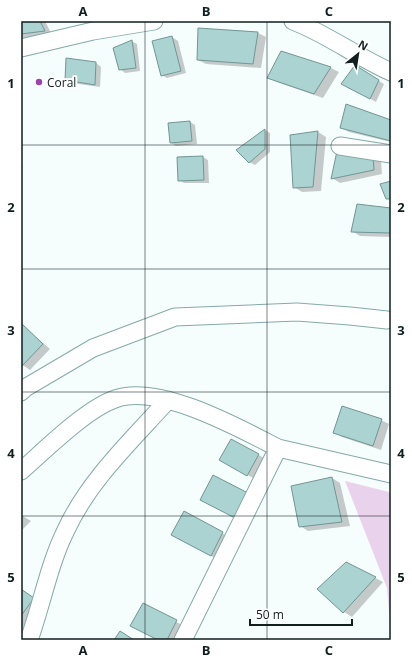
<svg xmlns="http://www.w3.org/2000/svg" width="412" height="661" viewBox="0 0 412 661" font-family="'Open Sans',sans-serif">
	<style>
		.green { fill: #e9d3ec }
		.shadow { fill: #0003 }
		.building { fill: #abd3d1; stroke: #719694 }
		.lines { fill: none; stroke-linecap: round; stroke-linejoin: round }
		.minor-casing { stroke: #85aaa8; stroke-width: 19 }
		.minor { stroke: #fff; stroke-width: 17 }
		.grid { fill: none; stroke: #101e1e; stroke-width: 1; stroke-opacity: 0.55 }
		.poi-dot { fill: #9e43ae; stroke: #fff; stroke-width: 1.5 }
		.labels { text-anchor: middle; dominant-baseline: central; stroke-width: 4; stroke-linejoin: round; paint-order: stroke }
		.poi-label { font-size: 12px; fill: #101e1e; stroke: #fff; text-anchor: start }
		.neatline { fill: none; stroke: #101e1e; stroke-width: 1.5 }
		.grid-label { font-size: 13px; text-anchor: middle; font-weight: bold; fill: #101e1e }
	</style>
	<rect width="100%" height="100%" fill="#f6fdfd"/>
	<path class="green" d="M345,481L389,492L391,495V633L387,588Z"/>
	<path class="shadow" d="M21,21H45L52,35L21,40Z
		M199,29L258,33L266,37L261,68L206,64L198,60Z
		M172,37L178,41L186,73L167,78L162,75Z
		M131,41L137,44L140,71L125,73L120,69Z
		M282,52L331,68L339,72L323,98L277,82L269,77Z
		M96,63L101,67L100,87L72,83L66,80Z
		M355,66L384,84L376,102L342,83Z
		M391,121V142L349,132L341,128Z
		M190,122L195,125L197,144L176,146L171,143Z
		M265,130L270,133V152L255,165L249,162Z
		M318,132L326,137L321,191L302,192L294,187Z
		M203,157L208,160L209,183H184L179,180Z
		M373,157L381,161L382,174L340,183L332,178Z
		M21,162L23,167L21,169Z
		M391,209V237L360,236L352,231Z
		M21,324L50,349L30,370L21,364Z
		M381,420L389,424L381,450L342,437L334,432Z
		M231,440L264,458L253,478L220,460Z
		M332,478L340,483L350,526L308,531L300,526Z
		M184,513L231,538L219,560L180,540Z
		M21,515L31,521L21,531Z
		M346,563L383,582L352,617L344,612L318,589Z
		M21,589L41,603L21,631Z
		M143,604L184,626L177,640H159Z"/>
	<path class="building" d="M21,21H40L45,31L21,34Z
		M198,28L258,32L253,64L197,60Z
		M172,36L181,71L161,76L152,41Z
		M132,40L136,68L119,70L113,48Z
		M281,51L331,67L314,94L267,78Z
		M66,58L96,62L95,85L65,80Z
		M355,65L379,80L370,99L341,84Z
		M346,104L391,120V141L340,128Z
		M190,121L192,141L170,143L168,123Z
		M265,129V149L249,163L236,150Z
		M318,131L313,187L293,188L290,135Z
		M337,151L373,156L374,170L331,179Z
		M203,156L204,180L178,181L177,157Z
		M391,181V199H386L380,184Z
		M357,204L391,208V233L351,232Z
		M21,323L43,344L22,366L21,365Z
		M342,406L382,419L373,446L333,433Z
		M231,439L259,454L247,476L219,460Z
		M213,475L248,493L235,518L200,500Z
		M332,477L342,522L299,527L291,486Z
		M184,511L223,532L211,556L171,535Z
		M346,562L376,577L343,613L317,589Z
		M21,589L34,598L21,616Z
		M143,603L177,620L167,640H158L130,626Z
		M120,631L134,640H114Z"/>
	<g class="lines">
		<g class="minor-casing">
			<path id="minor" d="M293,21C327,34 357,57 391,72
				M21,48L93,31L154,21
				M340,146L391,154
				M21,392L25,388L93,348L175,317L297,312L350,316L387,320
				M278,448L391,474
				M21,471C45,450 86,409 115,399C158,383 239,428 278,448L183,640
				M29,640C42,604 49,564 66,530C89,480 132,440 168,400"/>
		</g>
		<use href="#minor" class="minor"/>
	</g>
	<path class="grid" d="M145,21V640M267,21V640M21,145H391M21,269H391M21,392H391M21,516H391"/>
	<circle class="poi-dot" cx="39" cy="82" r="4"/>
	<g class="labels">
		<g class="poi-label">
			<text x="47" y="82">Coral</text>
		</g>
	</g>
	<rect width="412" height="661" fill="none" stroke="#ffffff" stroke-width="44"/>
	<g transform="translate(358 54) rotate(30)" stroke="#ffffff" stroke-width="3" paint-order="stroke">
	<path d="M0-3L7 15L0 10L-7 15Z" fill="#101e1e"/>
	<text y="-6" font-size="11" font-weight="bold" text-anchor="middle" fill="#101e1e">N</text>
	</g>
	<path d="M250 619v6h102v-6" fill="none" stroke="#101e1e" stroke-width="2"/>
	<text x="256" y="619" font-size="12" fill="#101e1e" stroke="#ffffff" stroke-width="3" paint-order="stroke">50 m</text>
	<rect x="22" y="22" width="368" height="617" class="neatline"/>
	<g class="grid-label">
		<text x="83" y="16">A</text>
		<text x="206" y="16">B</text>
		<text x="329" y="16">C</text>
		<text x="11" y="88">1</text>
		<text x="401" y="88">1</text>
		<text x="11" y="212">2</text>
		<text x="401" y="212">2</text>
		<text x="11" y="335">3</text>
		<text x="401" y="335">3</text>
		<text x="11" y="458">4</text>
		<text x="401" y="458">4</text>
		<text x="11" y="582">5</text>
		<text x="401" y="582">5</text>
		<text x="83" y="655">A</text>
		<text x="206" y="655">B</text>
		<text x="329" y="655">C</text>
	</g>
</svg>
